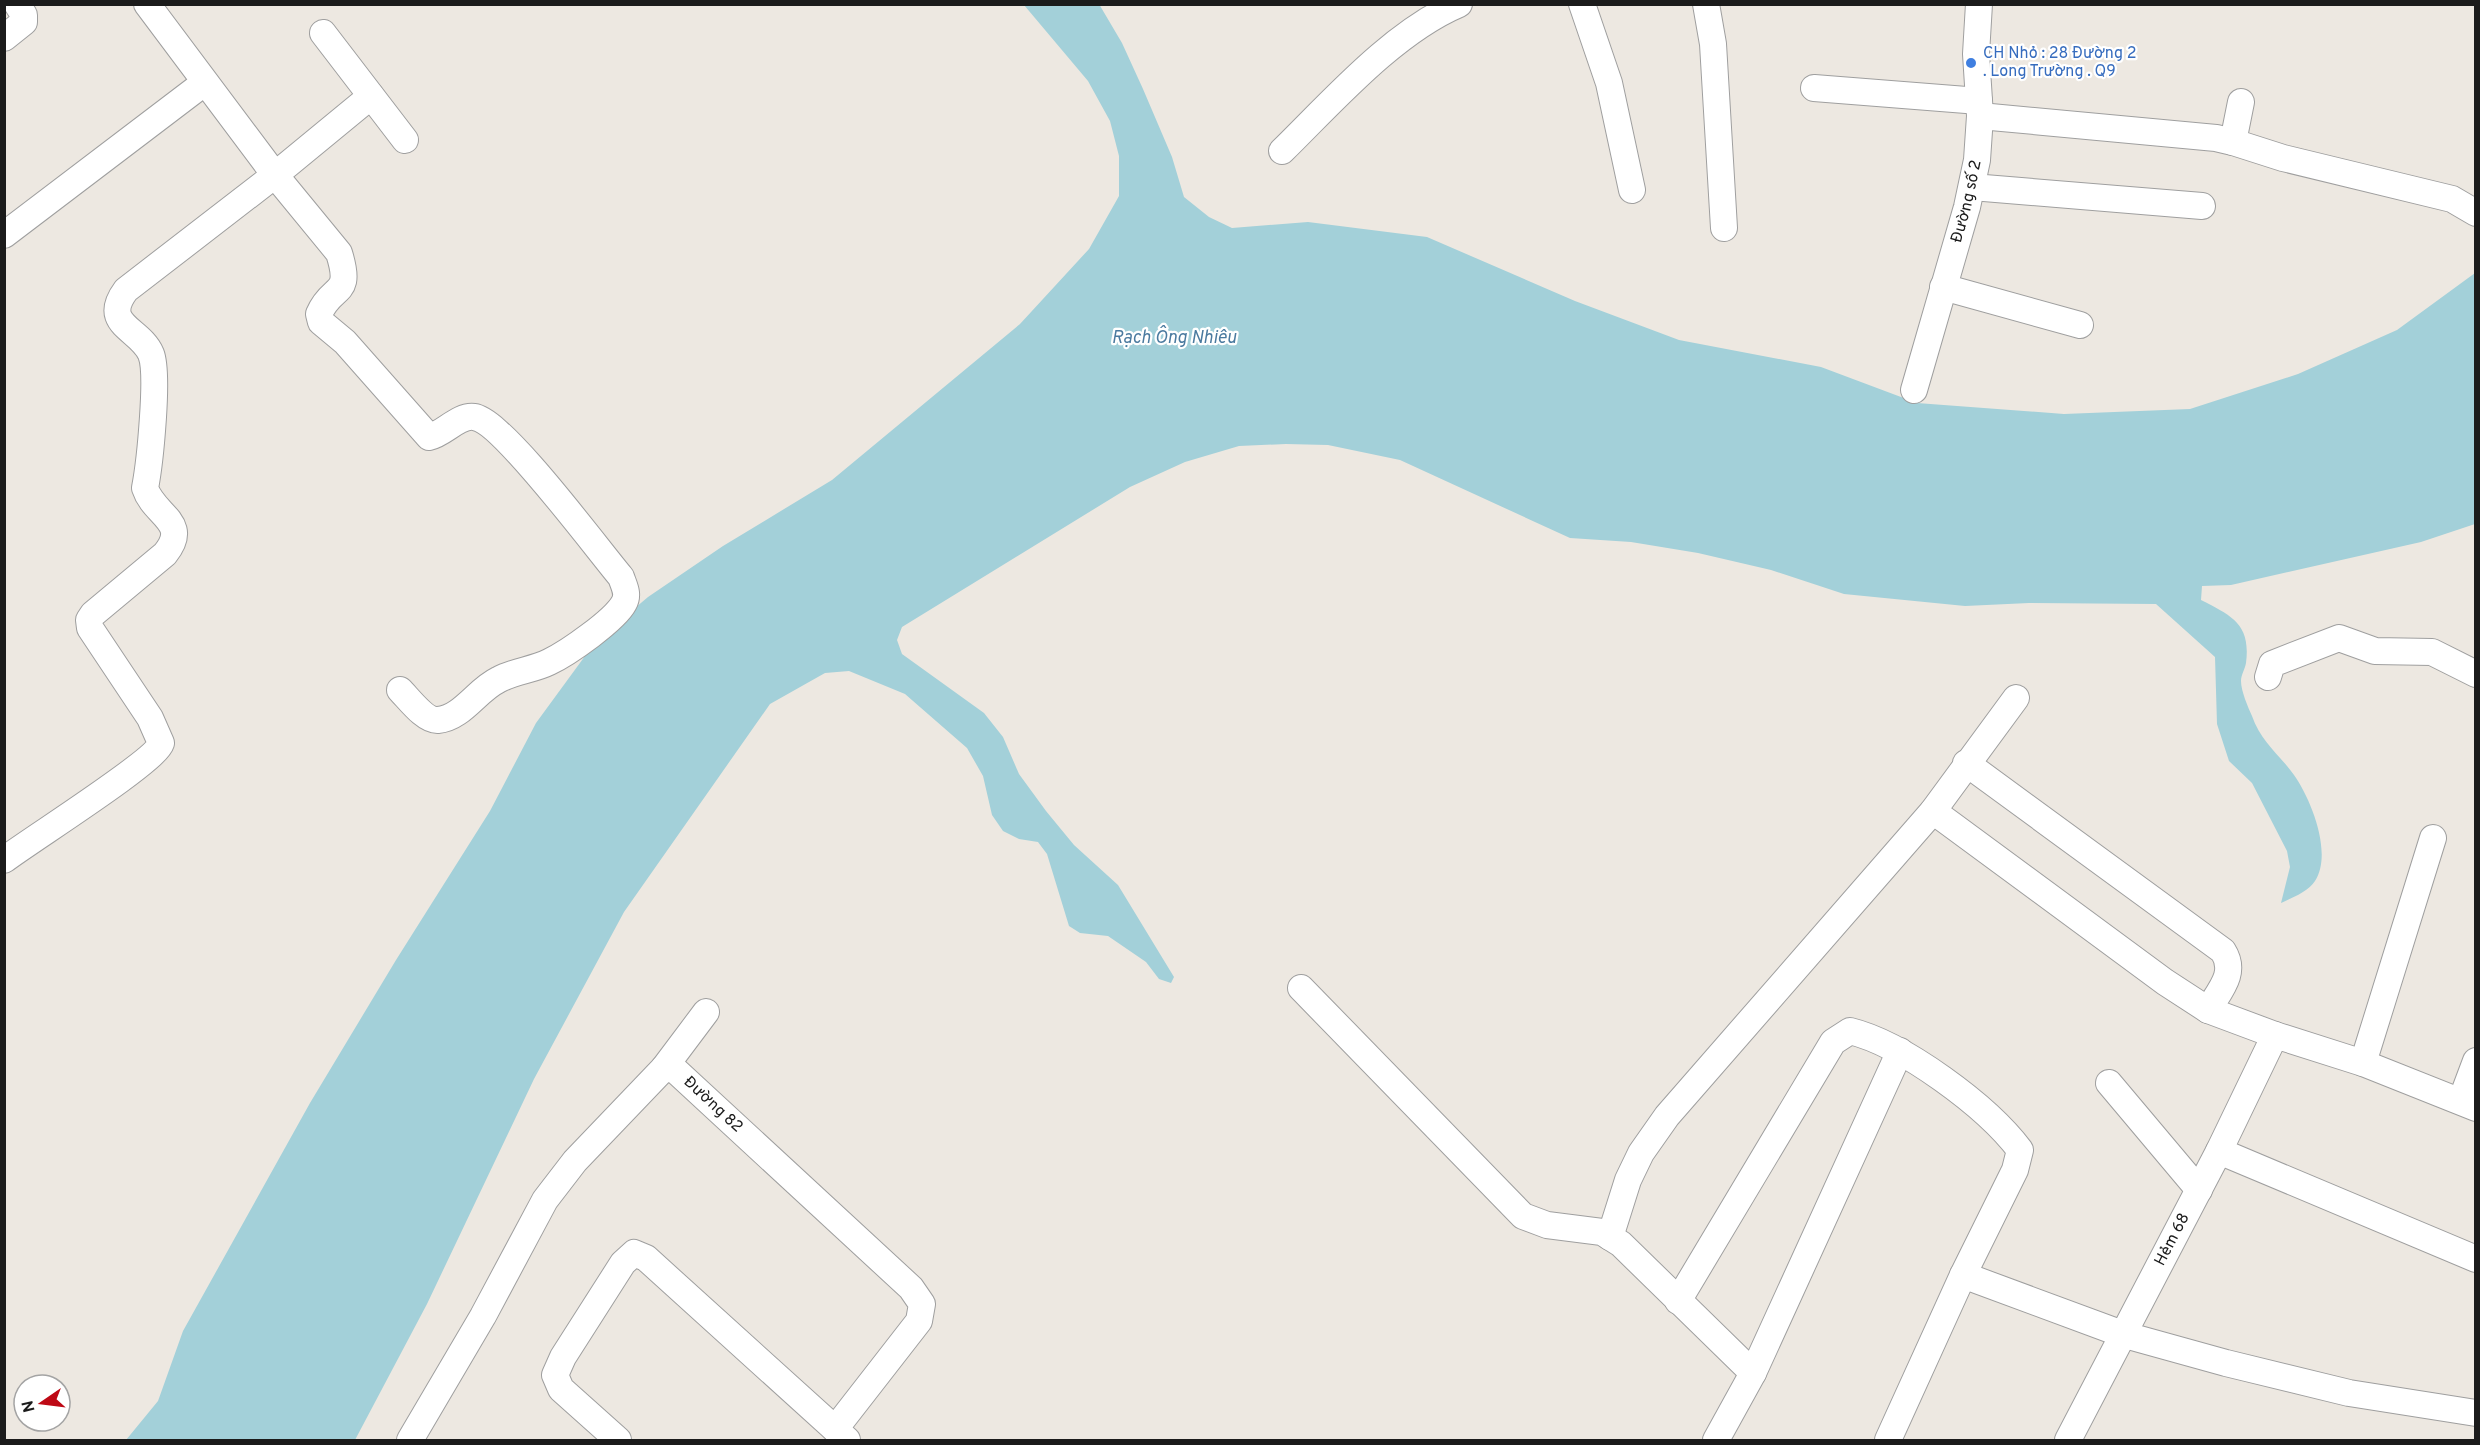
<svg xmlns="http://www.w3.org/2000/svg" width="2480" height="1445" viewBox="0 0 2480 1445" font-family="Overpass,sans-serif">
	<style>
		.water { fill: #a3d0d9 }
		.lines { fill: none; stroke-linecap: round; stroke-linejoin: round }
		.minor-casing { stroke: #9f9f9f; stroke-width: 28 }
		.minor { stroke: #fff; stroke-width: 26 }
		.shop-dot { fill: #3f7fe0; stroke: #fff; stroke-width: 2 }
		.labels { text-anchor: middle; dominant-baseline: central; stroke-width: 4.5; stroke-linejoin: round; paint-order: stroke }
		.shop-label { font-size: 16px; fill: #366cbe; stroke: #fff; text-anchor: start }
		.street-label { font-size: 16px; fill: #1b1b1b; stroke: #fff }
		.water-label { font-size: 18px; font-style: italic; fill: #4a7a9f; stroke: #fff }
	</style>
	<rect width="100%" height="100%" fill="#ede8e1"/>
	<path class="water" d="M1099,4L1122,43L1143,89L1172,157L1184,197L1209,217L1232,228L1308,222L1427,237L1575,301L1679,340L1821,367L1917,403L2064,414L2190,409L2298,374L2397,330L2475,273V524L2421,542L2231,585L2202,586L2201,600C2232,616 2251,624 2246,663C2245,669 2241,675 2241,681C2241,691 2248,707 2252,716C2261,742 2279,754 2294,775C2311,799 2333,853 2315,881C2309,891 2292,898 2281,903L2290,867L2287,851L2252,783L2229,761L2217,724L2215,657L2156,604L2029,603L1965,606L1844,594L1771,570L1698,553L1631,542L1570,538L1400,460L1328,445L1286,444L1239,446L1185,462L1130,487L902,627L897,640L902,654L984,713L1003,737L1019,774L1046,811L1074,845L1118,885L1174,977L1171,983L1159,979L1146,962L1108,936L1080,933L1069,926L1047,854L1038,842L1019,839L1003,831L992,815L983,776L967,748L905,694L849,671L825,673L770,704L624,912L534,1079L427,1304L355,1440H126L158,1401L183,1331L310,1103L396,960L490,811L536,723L596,641L648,597L723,546L832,480L1020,324L1089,249L1119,196V156L1110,121L1088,81L1024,5Z"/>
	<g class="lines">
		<g class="minor-casing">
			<g id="minor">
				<path d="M1582,4L1609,83L1632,190"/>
				<path d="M1706,4L1713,44L1724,228"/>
				<path d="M323,33L405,140"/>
				<path d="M4,38L24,22V15L17,4"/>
				<path d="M1814,88L1979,101"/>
				<path d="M371,96L275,175L339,253C353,298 332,283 319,314L321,322L345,342L429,437C444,434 458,415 474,417C502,420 598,550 621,577C624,586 629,594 624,603C615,620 568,653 549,662C533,670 514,671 498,680C477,690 462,718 438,720C425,721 409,699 400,690"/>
				<path d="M1980,116L2216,138L2233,142L2241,102"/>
				<path d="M2233,142L2283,158L2452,199L2476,213"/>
				<path d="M1282,151C1332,102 1393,32 1459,4"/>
				<path d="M1972,187L2202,206"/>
				<path d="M4,235L204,83"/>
				<path d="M1943,287L2080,325"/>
				<path id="s1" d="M1914,390L1967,207L1977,160L1980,116L1976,54L1979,4"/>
				<path d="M2268,677L2272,664L2339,638L2375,651L2432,652L2476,674"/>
				<path d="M1966,763L2223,951C2237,973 2220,990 2208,1010"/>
				<path d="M1933,811L2165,982L2208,1010L2275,1035L2363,1063L2476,1108"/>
				<path d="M4,860C30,840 155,762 161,743L150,718L90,628L89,620L93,614L165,554C191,522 154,516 145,488C150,462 159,374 151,354C140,328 100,325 126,290L275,175L147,4"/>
				<path d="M1301,988L1523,1216L1547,1225L1602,1232L1621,1244L1753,1373"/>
				<path d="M2363,1063L2433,838"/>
				<path d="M664,1068L706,1012"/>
				<path d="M2109,1083L2199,1190"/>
				<path d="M2461,1101L2476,1061"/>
				<path d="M2219,1151L2476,1259"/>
				<path d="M1610,1237L1628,1180L1641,1153L1667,1116L1933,811L2016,698"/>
				<path d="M1963,1275L2125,1335L2226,1363L2349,1393L2476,1413"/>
				<path d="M1678,1301L1833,1042L1850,1031C1903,1044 1987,1106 2020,1150L2015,1170L1963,1275L1888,1440"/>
				<path id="s2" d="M410,1440L483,1316L545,1200L575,1161L664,1068L675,1070L911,1288L922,1304L919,1321L835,1429"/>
				<path d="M618,1440L561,1389L555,1375L563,1357L623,1263L634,1253L646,1258L847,1440"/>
				<path d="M1716,1440L1753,1373L1900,1051"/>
				<path id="s3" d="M2068,1440L2219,1151L2275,1035"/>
			</g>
		</g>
		<use href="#minor" class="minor"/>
	</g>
	<circle class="shop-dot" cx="1971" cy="63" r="6"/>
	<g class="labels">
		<g class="shop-label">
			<text x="1983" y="54">CH Nhỏ : 28 Đường 2<tspan x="1983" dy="18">. Long Trường . Q9</tspan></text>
		</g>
		<g class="street-label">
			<text stroke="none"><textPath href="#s1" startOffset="196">Đường số 2</textPath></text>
			<text stroke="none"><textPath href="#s2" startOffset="516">Đường 82</textPath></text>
			<text stroke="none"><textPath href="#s3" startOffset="226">Hẻm 68</textPath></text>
		</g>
		<g class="water-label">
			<text x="1174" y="338">Rạch Ông Nhiêu</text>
		</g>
	</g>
	<rect width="2480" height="1445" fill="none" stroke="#1b1b1b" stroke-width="12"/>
	<g transform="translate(42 1403) rotate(256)"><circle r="28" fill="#ffffff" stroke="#a4a4a4" stroke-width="1.5"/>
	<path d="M0-4.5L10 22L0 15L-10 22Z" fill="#be0915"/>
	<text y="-9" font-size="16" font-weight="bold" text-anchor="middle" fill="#1b1b1b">N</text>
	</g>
</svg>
